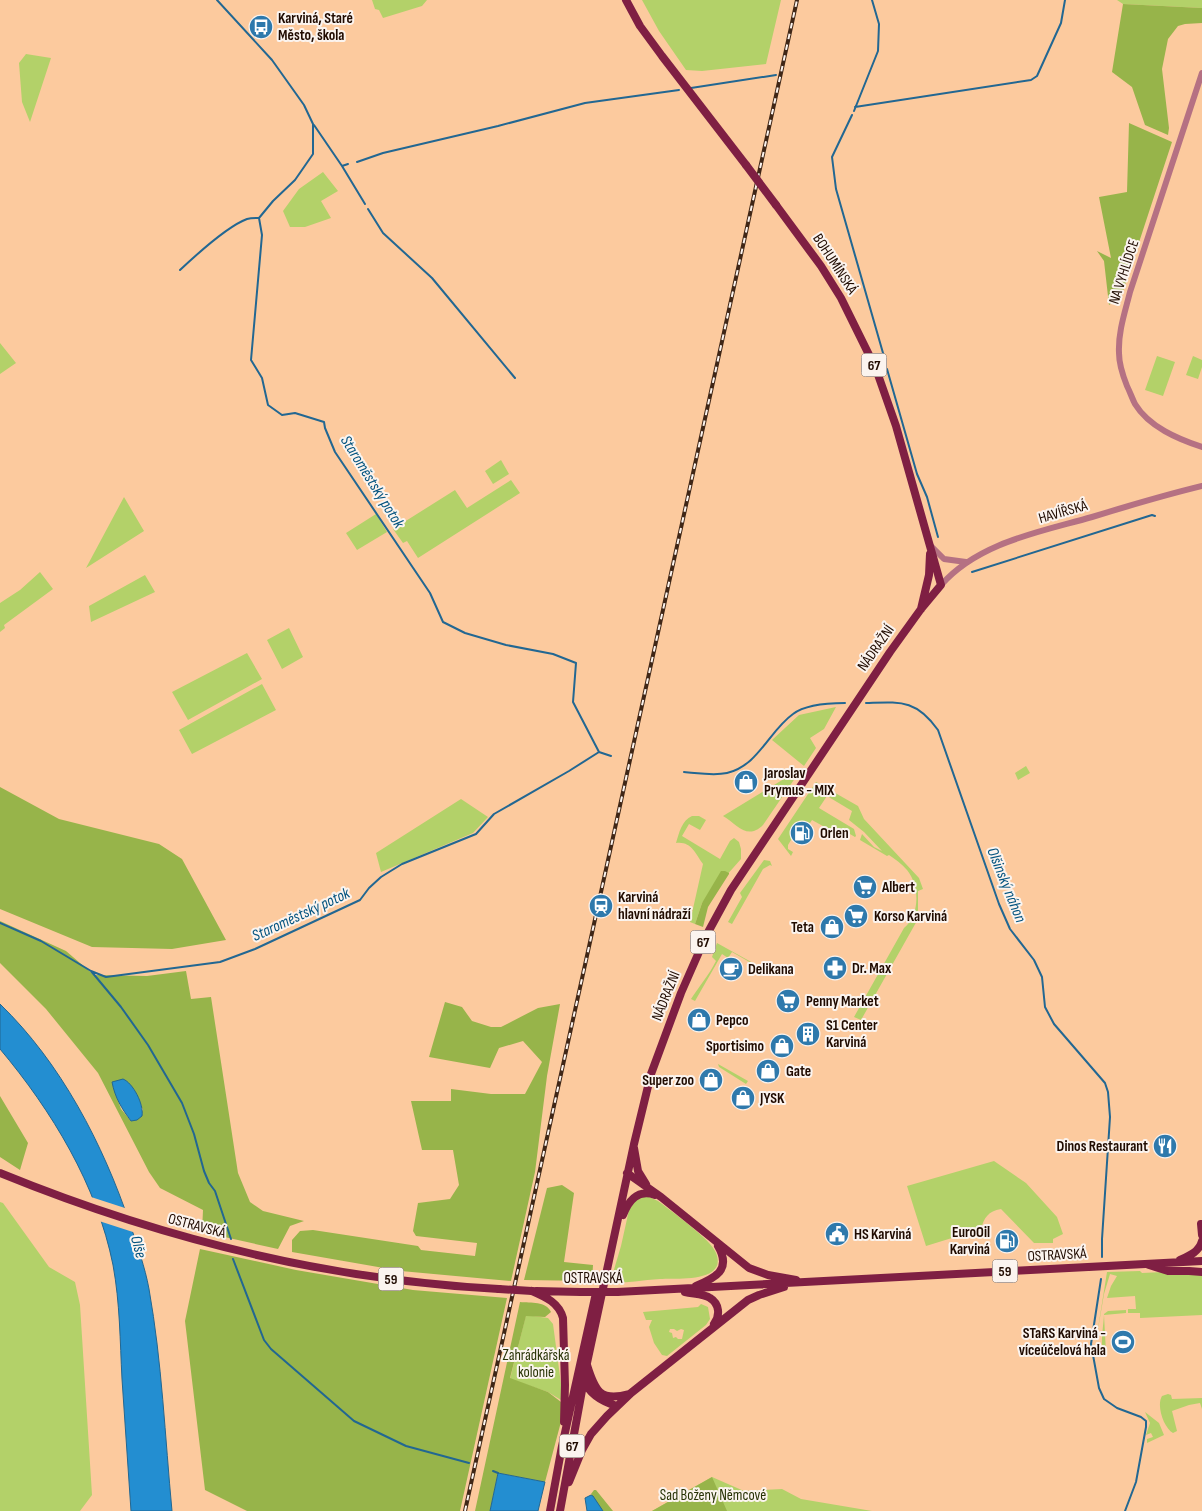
<svg xmlns="http://www.w3.org/2000/svg" width="1202" height="1511" viewBox="0 0 1202 1511" font-family="'Sofia Sans Condensed',sans-serif">
	<style>
		.green { fill: #b3d169; fill-rule: evenodd }
		.forest { fill: #97b44a; fill-rule: evenodd }
		.water { fill: #238ed1; stroke: #226792 }
		.pier { fill: #fcca9e }
		.lines { fill: none; stroke-linecap: round; stroke-linejoin: round }
		.stream { stroke: #226792; stroke-width: 2 }
		.tertiary { stroke: #b57183; stroke-width: 6 }
		.primary { stroke: #7f1f43; stroke-width: 8 }
		.rail-casing { stroke: #402717; stroke-width: 4 }
		.rail { stroke: #fbf4ef; stroke-width: 2; stroke-dasharray: 5.5; stroke-linecap: butt }
		.primary-bridge { stroke: #7f1f43; stroke-width: 8 }
		.labels { text-anchor: middle; dominant-baseline: central; stroke-width: 4; stroke-linejoin: round; paint-order: stroke }
		.shield { fill: #fbf4ef; stroke: #625148; stroke-width: 1 }
		.shield-label { font-size: 14px; font-weight: bold; fill: #200b00 }
		.poi-label { font-size: 15px; font-weight: bold; fill: #200b00; stroke: #fbf4ef; text-anchor: start }
		.street-label { font-size: 15px; fill: #200b00; stroke: #fbf4ef }
		.park-label { font-size: 15px; fill: #273205; stroke: #fbf4ef }
		.water-label { font-size: 16px; font-style: italic; fill: #03537f; stroke: #fbf4ef }
	</style>
	<rect width="100%" height="100%" fill="#fcca9e"/>
	<path class="green" d="M372,0H427L422,6L383,18L379,10L375,9Z
		M642,0H781L766,64L702,71L686,70L659,31Z
		M1117,0H1202V8L1123,4Z
		M26,54L51,58L30,122L22,102L19,63Z
		M323,172L338,191L321,201L331,218L305,227H290L283,211L299,189Z
		M0,343L16,363L0,374Z
		M1157,356L1175,362L1163,396L1145,390Z
		M1193,356L1202,360V367L1198,379L1186,375Z
		M501,460L509,474L493,484L485,471Z
		M511,480L520,493L418,558L407,541L403,543L393,529L455,490L467,508Z
		M124,497L144,531L86,568Z
		M376,514L387,532L357,550L346,533Z
		M40,572L53,589L4,625L5,628L0,632V603L20,590Z
		M145,575L155,592L91,622L89,606Z
		M289,628L303,657L282,669L267,640Z
		M247,653L262,679L188,720L172,692Z
		M262,684L276,710L192,754L179,730Z
		M836,707L824,729L810,738L816,748L804,766L772,740L799,715Z
		M1026,766L1030,773L1018,780L1015,773Z
		M802,768L763,825C747,841 737,824 723,816Z
		M816,782L858,806L864,819L919,878L923,889L918,891V919L861,1020L854,1017L904,928C920,915 920,886 907,870C902,864 895,859 889,855L887,856L860,840L862,834L874,847L882,851L864,832L849,820L852,811L827,796L819,808L854,829L856,836L855,837L843,830L837,839L839,835L812,820L810,823L802,822L788,845V849L793,852L791,856L778,839Z
		M461,799L488,817L473,833L381,872L376,853Z
		M692,816H699L706,820L700,830L689,824L682,836L720,859L730,841L734,838L739,842L741,849V859L702,903L695,924L690,922L703,864C695,853 691,841 676,843C679,833 682,820 692,816Z
		M764,860L770,861L772,866L770,865L763,869L732,924L728,922L742,897L740,893Z
		M717,943L762,968L759,971L760,968L732,952L728,958L722,954L695,1001L691,999C700,985 709,975 716,961L712,957Z
		M718,1064L748,1081L746,1084L719,1067Z
		M994,1161L1026,1183L1057,1217L1063,1234L1053,1239V1243H1034L1001,1209C988,1211 984,1218 981,1229L926,1246L907,1186Z
		M647,1196L658,1201C671,1211 712,1240 716,1253C728,1283 676,1278 660,1279C643,1280 627,1283 610,1283L621,1246L629,1210L636,1200Z
		M0,1202L3,1203L49,1267L75,1282L80,1305L92,1495L80,1511H0Z
		M1140,1271L1142,1273L1185,1271L1202,1274V1315L1140,1318V1313H1128V1309H1136L1135,1296L1107,1298L1111,1286L1117,1276L1110,1274L1104,1294L1095,1347L1107,1272Z
		M701,1304L708,1307L710,1319L706,1325L667,1356L662,1355L654,1343L649,1327L652,1320H646L643,1312L698,1307ZM670,1329H674L677,1331L681,1329L684,1330L682,1339H678L676,1337L673,1338L672,1333L669,1332Z
		M1126,1310V1313L1104,1315L1106,1353C1105,1352 1103,1351 1103,1350C1100,1345 1104,1321 1104,1314L1108,1311Z
		M526,1315L548,1318L553,1324L561,1384V1400L548,1392L510,1379Z
		M1168,1394L1171,1395L1172,1399L1202,1398V1409L1200,1403L1189,1405L1172,1411L1177,1431L1173,1433C1164,1428 1156,1406 1162,1396Z
		M1145,1412L1159,1423L1164,1435L1147,1443V1439L1153,1437L1151,1433L1146,1435L1150,1423Z
		M712,1477L744,1491L782,1489L801,1499L872,1511H652Z"/>
	<path class="forest" d="M1123,4L1202,8V23L1185,24L1178,26L1168,39L1162,69L1169,128L1168,135L1145,125L1132,87L1112,72Z
		M1129,123L1172,142L1121,297L1109,305L1104,261L1097,251L1111,258L1099,197L1127,192Z
		M0,787L59,819L159,844L182,859L226,940L172,949L92,947L0,909Z
		M721,871H725L729,873V874L708,907L703,927L695,924L702,903Z
		M0,921L66,951L94,975L147,976L186,971L191,999L211,997L238,1173L250,1202L263,1211L304,1221L290,1226L278,1249L202,1232L203,1210L160,1188L149,1172L98,1073L46,1009L0,963ZM133,1088L143,1110L131,1121L121,1109L117,1098Z
		M445,1002L462,1007L472,1021L491,1027H501L538,1008L560,1004L547,1076L535,1172L511,1281L401,1271L292,1252V1240L300,1231L313,1230L418,1246L421,1250L475,1256L477,1243L416,1236L413,1231L418,1203L450,1199L459,1185L453,1150H422L411,1101H451V1089L491,1094H525L542,1062L523,1041L499,1048L490,1068L429,1057Z
		M0,1096L28,1143L20,1170L0,1157Z
		M562,1185L574,1193L564,1262L593,1265L592,1281L524,1280L547,1188Z
		M200,1249L296,1270L413,1290L507,1298L460,1511H247L205,1490L185,1321Z
		M520,1302C531,1303 546,1301 551,1312L545,1317L526,1316L510,1378L548,1392L561,1402L562,1418L545,1482L498,1473L490,1511H475Z
		M712,1477L727,1511H652Z
		M594,1490H596L613,1511H603L591,1494Z"/>
	<path class="water" d="M0,1004C61,1063 103,1144 130,1224C137,1245 145,1267 149,1289C162,1362 165,1437 172,1511H131C128,1467 125,1423 122,1379C120,1341 120,1303 113,1265C97,1185 52,1111 0,1049Z
		M123,1079C133,1083 144,1104 142,1116L137,1120L131,1121C122,1109 115,1098 112,1082Z
		M498,1473L545,1482L538,1511H490Z
		M591,1495L593,1496L603,1511H587L585,1498Z"/>
	<path class="pier" d="M88,1196L128,1209L136,1233L99,1221Z"/>
	<g class="lines">
		<path class="stream" d="M217,0L272,60L304,105L313,124V154L295,180L273,201L259,218L262,235L251,360L262,378L268,405L282,415L295,413L324,422L325,428L335,452L430,593L443,622L465,633L506,645L553,654L576,663L573,702L599,752L611,756
			M691,88L776,75
			M855,107L1031,80L1037,76L1061,23L1065,0
			M854,111L878,51L879,24L872,0
			M852,115L832,157L836,189L885,360
			M314,125L342,166L348,164
			M357,162L383,153L498,126L585,103L679,90
			M342,166L365,204
			M368,209L383,233L432,278L515,378
			M180,270C196,255 228,226 247,219C251,218 256,218 259,218
			M887,369L917,474L927,497L938,537
			M972,572L1152,515L1155,516
			M866,703C900,702 916,699 938,730L999,904L1010,929L1034,960L1042,977L1045,1007L1054,1024L1105,1083L1108,1092L1110,1117L1102,1239V1257
			M684,772C698,773 713,776 727,773C758,766 769,731 793,714C806,704 829,703 845,703
			M0,923L41,941L91,971L121,1007L148,1045L182,1103L194,1134L204,1171L209,1183L215,1191L231,1239
			M91,971L106,977L220,962L255,949L360,900L369,888L381,877L402,864L476,834L494,814L569,771L599,752
			M233,1259L264,1340L271,1349L354,1421L406,1446L469,1463
			M1101,1279L1091,1344L1099,1388L1104,1399L1117,1408L1141,1417L1146,1421V1427L1136,1482L1125,1511
			M493,1471L498,1473"/>
		<path class="tertiary" d="M1202,73L1130,292C1125,312 1118,332 1119,353C1119,364 1123,376 1127,386C1130,392 1132,398 1135,404C1149,427 1178,439 1202,447
			M931,546L944,559L966,562
			M941,585C979,542 1040,532 1092,517C1128,506 1165,495 1202,486"/>
		<path class="primary" d="M626,0L640,26L662,56L746,165
			M921,609L929,575L930,554
			M634,1148L638,1171L646,1184
			M0,1173C159,1238 327,1280 499,1289
			M627,1173L661,1197L749,1268L768,1275L796,1280
			M623,1215C629,1200 638,1189 655,1195
			M1201,1224L1202,1235
			M1180,1260C1189,1256 1199,1252 1202,1241
			M1149,1265L1168,1271H1189L1202,1272
			M696,1286C715,1278 732,1270 718,1246
			M532,1291C546,1297 559,1303 563,1318L565,1385L564,1422
			M536,1291L581,1292
			M617,1292L1202,1261
			M685,1292C693,1294 704,1294 710,1298C720,1304 720,1316 714,1324
			M587,1365C595,1391 600,1402 629,1394
			M583,1379C589,1394 603,1402 617,1406
			M569,1482L582,1450L591,1434L607,1416L631,1393L748,1300L759,1295L784,1287
			M550,1511L562,1446L596,1293
			M560,1511L587,1363L634,1144L651,1074L681,993L706,936L731,890L890,652L921,609L941,585L896,426L876,369L841,298L821,266L776,205"/>
		<g class="rail-casing">
			<path id="rail" d="M465,1511L797,0"/>
		</g>
		<use href="#rail" class="rail"/>
		<path class="primary-bridge" d="M746,165L776,205
			M499,1289L532,1291
			M581,1292H617"/>
	</g>
	<defs>
		<g id="bus-disc" transform="scale(1.25)"><circle r="9.5" fill="#2e79ac" stroke="#fbf4ef"/><path d="M-5-6H5V4H4V6H2V4H-2V6H-4V4H-5ZM-3.5-4V0h7V-4ZM-3.5 1.2v1.5H-2V1.2ZM2 1.2v1.5H3.5V1.2Z" fill="#fff"/></g>
		<g id="shop-disc" transform="scale(1.25)"><circle r="9.5" fill="#2e79ac" stroke="#fbf4ef"/><path d="M-5-2.5h2.3a2.7 3.5 0 0 1 5.4 0H5L5.5 6h-11ZM-1.5-2.5h3a1.5 2.3 0 0 0-3 0Z" fill="#fff"/></g>
		<g id="fuel-disc" transform="scale(1.25)"><circle r="9.5" fill="#2e79ac" stroke="#fbf4ef"/><path d="M-5.5-6h7V0h2V4h1.3V-2.5L3-4.5l.8-.8L6-3V5H2.5V1h-1V6h-7ZM-4.2-4.7v3.2H.2V-4.7Z" fill="#fff"/></g>
		<g id="supermarket-disc" transform="scale(1.25)"><circle r="9.5" fill="#2e79ac" stroke="#fbf4ef"/><path d="M-6-5.5h2.5l.6 2H6L4.5 2H-2.5L-4.4-4H-6ZM-1.5 3.2a1.3 1.3 0 1 0 .1 0ZM3 3.2a1.3 1.3 0 1 0 .1 0Z" fill="#fff"/></g>
		<g id="station-disc" transform="scale(1.25)"><circle r="9.5" fill="#2e79ac" stroke="#fbf4ef"/><path d="M-3-6H3Q5-6 5-4V2Q5 4 3 4L4.5 6H3L1.5 4h-3L-3 6H-4.5L-3 4Q-5 4-5 2V-4Q-5-6-3-6ZM-3.5-4v3h7v-3ZM-3.5 1v1.5H-2V1ZM2 1v1.5H3.5V1Z" fill="#fff"/></g>
		<g id="pharmacy-disc" transform="scale(1.25)"><circle r="9.5" fill="#2e79ac" stroke="#fbf4ef"/><path d="M-2-6h4v4h4v4h-4v4h-4v-4h-4v-4h4Z" fill="#fff"/></g>
		<g id="cafe-disc" transform="scale(1.25)"><circle r="9.5" fill="#2e79ac" stroke="#fbf4ef"/><path d="M-5.5-4.5H6V0H3Q3 3.5 0 3.5H-2.5Q-5.5 3.5-5.5 0ZM3-3.2v2h1.7v-2ZM-6 4.5H4V6H-6Z" fill="#fff"/></g>
		<g id="building-disc" transform="scale(1.25)"><circle r="9.5" fill="#2e79ac" stroke="#fbf4ef"/><path d="M-4-6H4V6H1V3H-1V6H-4ZM-2.5-4.3h1.7v1.8h-1.7ZM.8-4.3h1.7v1.8H.8ZM-2.5-1h1.7V.8h-1.7ZM.8-1h1.7V.8H.8Z" fill="#fff"/></g>
		<g id="restaurant-disc" transform="scale(1.25)"><circle r="9.5" fill="#2e79ac" stroke="#fbf4ef"/><path d="M-5-6h1v4h1v-4h1v4h1v-4h1v5L-1.5 .5V6h-2V.5L-5-1ZM5-6V6H3V1.5H1.5Q1.5-4 5-6Z" fill="#fff"/></g>
		<g id="civic-disc" transform="scale(1.25)"><circle r="9.5" fill="#2e79ac" stroke="#fbf4ef"/><path d="M-.6-6.5H3V-4.5H.6V-3L4-1V1h2V6H-6V1h2V-1L-.6-3ZM-1.2 2.5V6h2.4V2.5Z" fill="#fff"/></g>
		<g id="stadium-disc" transform="scale(1.25)"><circle r="9.5" fill="#2e79ac" stroke="#fbf4ef"/><path d="M0-5a6.5 5 0 1 0 0 10a6.5 5 0 1 0 0-10ZM-3.5-1.8h7v3.6h-7Z" fill="#fff"/></g>
	</defs>
	<g fill-rule="evenodd">
		<use href="#bus-disc" x="261" y="27"/>
		<use href="#shop-disc" x="746" y="782"/>
		<use href="#fuel-disc" x="802" y="833"/>
		<use href="#supermarket-disc" x="865" y="887"/>
		<use href="#station-disc" x="601" y="906"/>
		<use href="#supermarket-disc" x="856" y="916"/>
		<use href="#shop-disc" x="832" y="927"/>
		<use href="#pharmacy-disc" x="835" y="968"/>
		<use href="#cafe-disc" x="731" y="969"/>
		<use href="#supermarket-disc" x="788" y="1001"/>
		<use href="#shop-disc" x="699" y="1020"/>
		<use href="#building-disc" x="808" y="1034"/>
		<use href="#shop-disc" x="782" y="1046"/>
		<use href="#shop-disc" x="768" y="1071"/>
		<use href="#shop-disc" x="711" y="1080"/>
		<use href="#shop-disc" x="743" y="1098"/>
		<use href="#restaurant-disc" x="1165" y="1146"/>
		<use href="#civic-disc" x="837" y="1234"/>
		<use href="#fuel-disc" x="1007" y="1241"/>
		<use href="#stadium-disc" x="1123" y="1342"/>
	</g>
	<g class="labels">
		<g class="shield">
			<rect x="861.5" y="353.5" width="25" height="23" rx="4"/>
			<rect x="690.5" y="930.5" width="25" height="23" rx="4"/>
			<rect x="992.5" y="1259.5" width="25" height="23" rx="4"/>
			<rect x="378.5" y="1267.5" width="25" height="23" rx="4"/>
			<rect x="559.5" y="1434.5" width="25" height="23" rx="4"/>
		</g>
		<g class="shield-label">
			<text x="874" y="365">67</text>
			<text x="703" y="942">67</text>
			<text x="1005" y="1271">59</text>
			<text x="391" y="1279">59</text>
			<text x="572" y="1446">67</text>
		</g>
		<g class="poi-label">
			<text x="278" y="18">Karviná, Staré<tspan x="278" dy="17">Město, škola</tspan></text>
			<text x="764" y="773">Jaroslav<tspan x="764" dy="17">Prymus - MIX</tspan></text>
			<text x="820" y="833">Orlen</text>
			<text x="882" y="887">Albert</text>
			<text x="618" y="897">Karviná<tspan x="618" dy="17">hlavní nádraží</tspan></text>
			<text x="874" y="916">Korso Karviná</text>
			<text x="814" y="927" text-anchor="end">Teta</text>
			<text x="852" y="968">Dr. Max</text>
			<text x="748" y="969">Delikana</text>
			<text x="806" y="1001">Penny Market</text>
			<text x="716" y="1020">Pepco</text>
			<text x="826" y="1025">S1 Center<tspan x="826" dy="17">Karviná</tspan></text>
			<text x="764" y="1046" text-anchor="end">Sportisimo</text>
			<text x="786" y="1071">Gate</text>
			<text x="694" y="1080" text-anchor="end">Super zoo</text>
			<text x="760" y="1098">JYSK</text>
			<text x="1148" y="1146" text-anchor="end">Dinos Restaurant</text>
			<text x="990" y="1232" text-anchor="end">EuroOil<tspan x="990" dy="17">Karviná</tspan></text>
			<text x="854" y="1234">HS Karviná</text>
			<text x="1106" y="1333" text-anchor="end">STaRS Karviná -<tspan x="1106" dy="17">víceúčelová hala</tspan></text>
		</g>
		<g class="street-label">
			<text transform="translate(835 264) rotate(57)">BOHUMÍNSKÁ</text>
			<text transform="translate(1124 272) rotate(-72)">NA VYHLÍDCE</text>
			<text transform="translate(1063 512) rotate(-16)">HAVÍŘSKÁ</text>
			<text transform="translate(876 648) rotate(-55)">NÁDRAŽNÍ</text>
			<text transform="translate(666 996) rotate(-68)">NÁDRAŽNÍ</text>
			<text transform="translate(197 1226) rotate(15)">OSTRAVSKÁ</text>
			<text transform="translate(1057 1255) rotate(-3)">OSTRAVSKÁ</text>
			<text x="593" y="1278">OSTRAVSKÁ</text>
		</g>
		<g class="park-label">
			<text x="536" y="1355">Zahrádkářská<tspan x="536" dy="17">kolonie</tspan></text>
			<text x="713" y="1495">Sad Boženy Němcové</text>
		</g>
		<g class="water-label">
			<text transform="translate(372 482) rotate(58)">Staroměstský potok</text>
			<text transform="translate(1006 885) rotate(68)">Olšinský náhon</text>
			<text transform="translate(301 915) rotate(-25)">Staroměstský potok</text>
			<text transform="translate(138 1247) rotate(75)">Olše</text>
		</g>
	</g>
</svg>
